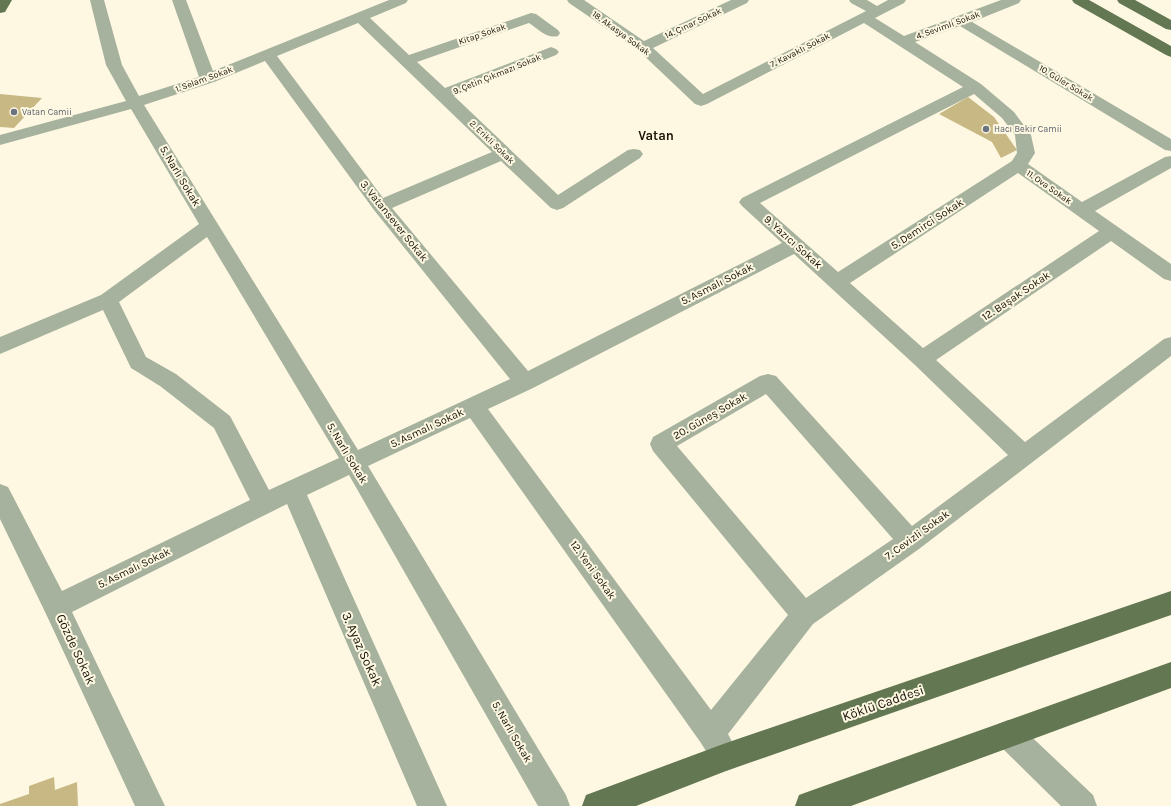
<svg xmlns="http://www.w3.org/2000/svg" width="1171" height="806" viewBox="0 0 1171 806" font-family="Karla,sans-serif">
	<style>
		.building { fill: #c8b884 }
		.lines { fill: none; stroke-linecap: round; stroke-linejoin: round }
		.minor { fill: #a6b29d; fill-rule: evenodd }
		.major { fill: #637752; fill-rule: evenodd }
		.worship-dot { fill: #6b7280; stroke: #fef8e2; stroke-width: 1.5 }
		.labels { text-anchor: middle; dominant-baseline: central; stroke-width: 4; stroke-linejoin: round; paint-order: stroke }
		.far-street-label { font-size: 9px; fill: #171307; stroke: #fef8e2 }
		.far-worship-label { font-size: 9px; fill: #5b616d; stroke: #fef8e2; text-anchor: start }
		.street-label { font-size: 11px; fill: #171307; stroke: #fef8e2 }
		.far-district-label { font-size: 13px; font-weight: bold; fill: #171307; stroke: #fef8e2 }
		.near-street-label { font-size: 13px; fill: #171307; stroke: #fef8e2 }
	</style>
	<rect width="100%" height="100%" fill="#fef8e2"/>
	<path class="building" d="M0,94L42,98L14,128L0,127Z
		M968,97L994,117L1017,150L1001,158L992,142L939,114Z
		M54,777L55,790L77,782L78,806H0V804L29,794V786Z"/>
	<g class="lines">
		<path class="minor" d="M90,0H104L122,65L139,96L199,77L172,0H186L213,71L389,0H408L406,3L370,18L409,55L531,13L536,14L558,30L560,33L558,36C547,39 538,29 529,23L417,62L445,88L546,49L551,47L556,49L559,52L556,55L454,96L558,195L628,150L634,149L640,150L643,154L640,158L563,208L557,210L551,208L501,161L392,208L528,371L782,243L742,206L739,202L742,198L963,87L864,23L707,104L701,106L695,104L638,50L569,3L567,0H584L644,41L731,0H749L747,3L653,48L703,94L866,11L851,3L849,0H867L877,6L888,0H906L904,3L875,18L904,36L1001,0H1021L1019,3L972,22L1171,139V151L1165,150L960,26L915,42L981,84L1014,112L1031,135L1035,153L1028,164L1082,202L1165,157L1171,156V168L1095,211L1171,264V281L1164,279L1111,241L936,360L1025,442L1164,339L1171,337V356L919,549L813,624L728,734L740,757L736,767L726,771L716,767L701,743L470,418L368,466L566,795L570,806H538L349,475L307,495L447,806H417L287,504L72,612L165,806H135L47,616L0,519V484L8,487L62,591L250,500L214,428L160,386L131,368L103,310L0,354V337L101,295L199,224L131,109L0,145V135L126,101L106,65ZM358,23L492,152L383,198L277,56ZM265,61L374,210L510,379L358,450L144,105L214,82ZM974,94L1002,118L1015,135L1017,153L1012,161L838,272L760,203ZM1018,173L1099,231L923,348L850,283ZM207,237L339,458L269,490L230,416L176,374L146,357L119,302ZM794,254L915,365L1008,455L912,526L776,376L768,374L760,376L653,437L650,444L653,451L788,615L711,710L488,409L533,388ZM766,394L893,539L806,598L677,446Z
			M1008,720L1018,724L1093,795L1097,806H1061L998,744L994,734L998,724Z"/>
		<path class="major" d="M0,0H12L5,12L0,13Z
			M1072,0H1089L1171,46V57L1166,55L1074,3Z
			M1117,0H1135L1171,20V30L1166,29L1119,3Z
			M1171,591V615L726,771L636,806H582L586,795L726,743Z
			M1171,662V688L851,806H795L799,795L810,791Z"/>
	</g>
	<g class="worship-dot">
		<circle cx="14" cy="112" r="4"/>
		<circle cx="986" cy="129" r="4"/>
	</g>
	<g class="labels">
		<g class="far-street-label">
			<text transform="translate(693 23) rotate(-25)">14. Çınar Sokak</text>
			<text transform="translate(948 25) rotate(-20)">4. Sevimli Sokak</text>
			<text transform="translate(621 33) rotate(36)">18. Akasya Sokak</text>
			<text transform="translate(482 34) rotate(-19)">Kitap Sokak</text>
			<text transform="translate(800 50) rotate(-27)">7. Kavaklı Sokak</text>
			<text transform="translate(497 74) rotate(-22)">9. Çetin Çıkmazı Sokak</text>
			<text transform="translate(204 79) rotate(-20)">1. Selam Sokak</text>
			<text transform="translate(1066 83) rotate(31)">10. Güler Sokak</text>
			<text transform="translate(492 142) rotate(44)">2. Erikli Sokak</text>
			<text transform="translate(1049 187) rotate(35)">11. Ova Sokak</text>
		</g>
		<g class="far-worship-label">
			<text x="22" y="112">Vatan Camii</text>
			<text x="994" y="129">Hacı Bekir Camii</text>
		</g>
		<g class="street-label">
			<text transform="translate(180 176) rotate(59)">5. Narlı Sokak</text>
			<text transform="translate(394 221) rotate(51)">3. Vatansever Sokak</text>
			<text transform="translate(927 224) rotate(-33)">5. Demirci Sokak</text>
			<text transform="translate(793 242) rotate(42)">9. Yazıcı Sokak</text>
			<text transform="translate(717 284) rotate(-27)">5. Asmalı Sokak</text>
			<text transform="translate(1016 296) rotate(-34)">12. Başak Sokak</text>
			<text transform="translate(710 416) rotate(-30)">20. Güneş Sokak</text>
			<text transform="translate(427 428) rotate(-25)">5. Asmalı Sokak</text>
			<text transform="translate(347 453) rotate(59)">5. Narlı Sokak</text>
			<text transform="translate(917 535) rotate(-36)">7. Cevizli Sokak</text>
			<text transform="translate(134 568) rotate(-26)">5. Asmalı Sokak</text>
			<text transform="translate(593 570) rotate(54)">12. Yeni Sokak</text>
			<text transform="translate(512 732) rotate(60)">5. Narlı Sokak</text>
		</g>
		<g class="far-district-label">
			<text x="656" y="135">Vatan</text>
		</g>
		<g class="near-street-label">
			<text transform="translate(76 649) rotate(65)">Gözde Sokak</text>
			<text transform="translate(362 649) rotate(66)">3. Ayaz Sokak</text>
			<text transform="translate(883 703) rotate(-19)">Köklü Caddesi</text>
		</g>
	</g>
</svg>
